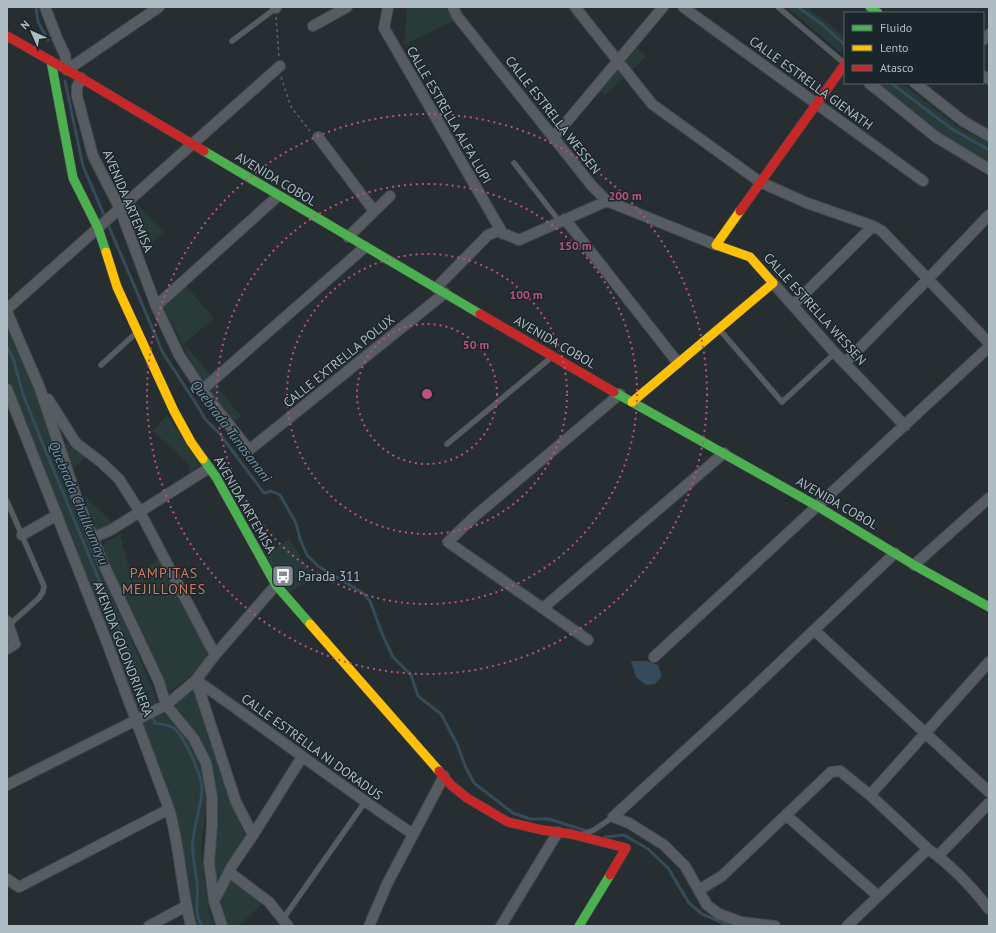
<svg xmlns="http://www.w3.org/2000/svg" width="996" height="933" viewBox="0 0 996 933" font-family="'PT Sans',sans-serif">
	<style>
		.green { fill: #283b39 }
		.water { fill: #354b59 }
		.lines { fill: none; stroke-linecap: round; stroke-linejoin: round }
		.stream { stroke: #354b59; stroke-width: 3 }
		.lane-casing { stroke: #444a4d; stroke-width: 6 }
		.street-casing { stroke: #444a4d; stroke-width: 12 }
		.fast-casing { stroke: #444a4d; stroke-width: 10 }
		.slow-casing { stroke: #444a4d; stroke-width: 10 }
		.jam-casing { stroke: #444a4d; stroke-width: 10 }
		.path { stroke: #5a6165; stroke-width: 1.5; stroke-dasharray: 3 3; stroke-linecap: butt }
		.lane { stroke: #565c61; stroke-width: 5 }
		.street { stroke: #565c61; stroke-width: 10 }
		.fast { stroke: #4caf50; stroke-width: 9 }
		.slow { stroke: #ffc107; stroke-width: 9 }
		.jam { stroke: #c62828; stroke-width: 9 }
		.ring { fill: none; stroke: #bc5180; stroke-width: 2; stroke-dasharray: 2 4 }
		.labels { text-anchor: middle; dominant-baseline: central; stroke-width: 3; stroke-linejoin: round; paint-order: stroke }
		.street-label { font-size: 13px; fill: #b0bcc4; stroke: #1b262c }
		.poi-label { font-size: 13px; fill: #b0bcc4; stroke: #1b262c; text-anchor: start }
		.water-label { font-size: 14px; font-style: italic; fill: #7293a6; stroke: #1b262c }
		.neighbourhood-label { font-size: 14px; letter-spacing: 1px; fill: #cd7c63; stroke: #1b262c }
		.centre { fill: #bc5180; stroke: #1b262c; stroke-width: 2 }
		.ring-label { font-size: 12px; text-anchor: middle; font-weight: bold; fill: #bc5180; stroke: #1b262c; stroke-width: 3; stroke-linejoin: round; paint-order: stroke }
	</style>
	<rect width="100%" height="100%" fill="#272e32"/>
	<path class="green" d="M407,7H446L453,21L404,45Z
		M787,7H807L845,37V47L840,52Z
		M637,48L646,56L632,70L625,61Z
		M617,69L623,79L605,95L599,89Z
		M878,83H902L959,128L989,143V162L956,145Z
		M135,202L165,232L142,251L128,209Z
		M186,286L214,318L184,344L211,375L201,383L183,344L163,306Z
		M7,326L32,384L72,502L96,554L157,700L164,714L181,728L198,756L205,783L207,805L201,845L204,876L209,912L215,926H195L189,902L178,822L136,707L11,390L7,377Z
		M215,385L241,416L232,422L209,389Z
		M167,415L197,460L198,466L189,473V465L153,431Z
		M65,443L70,444L85,457L72,470L64,448Z
		M84,495L113,523L95,531Z
		M120,534L131,576L160,559L206,646C206,649 207,653 206,656C204,668 179,686 169,691L146,647L101,548L103,545Z
		M289,539L314,577L289,593L264,556Z
		M194,690L225,787L246,838L217,884L214,856L219,817L218,796L211,764L173,704Z
		M230,877L262,904L239,926H226C220,903 218,899 230,877Z"/>
	<path class="water" d="M631,661H647L658,665L662,676L655,684L646,685L636,677Z"/>
	<g class="lines">
		<path class="stream" d="M36,7L38,22L48,40
			M798,7L824,26L845,45
			M65,81L83,166L163,353L197,405L205,419L219,433L264,493L271,491L280,495L296,523L300,539L307,555L318,566L363,593L370,601L383,636L393,657L411,675L418,696L441,714L457,744L466,768L474,783L513,813L530,819H549L587,831
			M891,83L952,129L989,150
			M7,347L13,358L23,394L40,437L135,667L140,683L155,723C160,724 171,725 175,729C186,740 202,776 202,790C201,807 195,822 193,839C191,854 196,869 197,884C199,900 193,912 202,926
			M605,837L624,835L648,849L668,868L689,903L702,914L730,926"/>
		<g class="lane-casing">
			<path id="lane" d="M778,7L844,63
				M232,41L276,8
				M514,163L560,222
				M719,329L782,402L835,353
				M101,365L136,333
				M447,444L553,356
				M7,501L44,586L43,592L39,598L9,625
				M583,834L594,830L613,817
				M283,919L365,802"/>
		</g>
		<g class="street-casing">
			<path id="street" d="M45,7L57,38L65,55L67,70L159,7
				M275,7L276,8
				M388,7L384,28L503,234
				M453,7L457,16L592,186L607,201L716,245
				M575,7L652,104L760,182L807,203L873,226L882,231L989,343
				M683,7L923,181
				M313,26L347,7
				M983,40L989,34
				M983,76L989,79
				M81,78L77,87V96L93,156L120,209L156,306L179,355L202,390L249,450L445,293
				M869,83L936,137L989,169
				M915,83L963,121L989,136
				M318,137L374,211
				M554,137L663,7
				M565,219L678,363
				M348,237L390,196
				M773,283L835,353L905,426
				M436,288L488,235L498,231L519,240L607,201
				M793,305L873,226
				M156,306L278,196
				M7,309L280,66
				M7,312L39,386L76,496L102,561L159,682L166,705L194,739L206,763L212,797V825L209,862L214,901L222,926
				M845,363L928,279L989,215
				M7,389L106,640L169,809C180,847 181,888 191,926
				M202,390L365,247
				M48,399L76,443L101,462L119,479L140,512L215,655
				M22,535L57,515
				M92,538L111,530L209,468
				M914,565L989,498
				M543,608L724,453
				M7,621L15,644L7,649
				M814,630L989,792
				M588,640L448,542L475,516L620,394
				M654,657L989,347
				M196,680C269,731 339,785 413,834
				M196,680L236,802L253,835
				M7,785L166,705L196,680L215,655L276,585
				M870,795L989,662
				M786,815L878,896
				M938,856L989,803
				M229,872L269,902L288,926
				M7,879L19,887L169,809
				M699,890L722,876L831,772L840,771L870,795L928,849C951,865 972,887 989,909
				M214,901L232,866L253,835L302,757
				M149,926L186,906
				M369,926L387,884L444,776
				M501,926L558,832
				M775,926L741,922L719,914L707,905L685,866L664,845L629,823L613,817L748,693L895,553
				M847,926L928,849"/>
		</g>
		<g class="fast-casing">
			<path id="fast" d="M870,7L878,13
				M51,61L73,178L98,228L106,252
				M204,151L480,314
				M614,392L817,506L914,565L989,607
				M203,459L216,477L276,585L310,624
				M579,926L610,875"/>
		</g>
		<g class="slow-casing">
			<path id="slow" d="M106,252L117,287L174,411L191,442L203,459
				M632,402L773,283L750,257L716,245L740,211
				M310,624L439,771"/>
		</g>
		<g class="jam-casing">
			<path id="jam" d="M7,36L81,78L204,151
				M740,211L845,64
				M480,314L614,392
				M439,771L451,785L467,798L508,822L542,830L571,834L626,848L610,875"/>
		</g>
		<path class="path" d="M276,17L279,57
			M281,77L291,107L310,131"/>
		<use href="#lane" class="lane"/>
		<use href="#street" class="street"/>
		<use href="#fast" class="fast"/>
		<use href="#slow" class="slow"/>
		<use href="#jam" class="jam"/>
	</g>
	<g class="ring">
		<circle cx="427" cy="394" r="70"/>
		<circle cx="427" cy="394" r="140"/>
		<circle cx="427" cy="394" r="210"/>
		<circle cx="427" cy="394" r="280"/>
	</g>
	<defs>
		<g id="bus-square" transform="scale(1.15)"><rect x="-9" y="-9" width="18" height="18" rx="4" fill="#808a91" stroke="#1b262c"/><path d="M-5-6H5V4H4V6H2V4H-2V6H-4V4H-5ZM-3.5-4V0h7V-4ZM-3.5 1.2v1.5H-2V1.2ZM2 1.2v1.5H3.5V1.2Z" fill="#fff"/></g>
	</defs>
	<g fill-rule="evenodd">
		<use href="#bus-square" x="283" y="576"/>
	</g>
	<g class="labels">
		<g class="street-label">
			<text transform="translate(811 83) rotate(36)">CALLE ESTRELLA GIENATH</text>
			<text transform="translate(449 115) rotate(60)">CALLE ESTRELLA ALFA LUPI</text>
			<text transform="translate(553 115) rotate(52)">CALLE ESTRELLA WESSEN</text>
			<text transform="translate(276 179) rotate(31)">AVENIDA COBOL</text>
			<text transform="translate(128 201) rotate(67)">AVENIDA ARTEMISA</text>
			<text transform="translate(815 309) rotate(48)">CALLE ESTRELLA WESSEN</text>
			<text transform="translate(555 342) rotate(30)">AVENIDA COBOL</text>
			<text transform="translate(339 361) rotate(-39)">CALLE EXTRELLA POLUX</text>
			<text transform="translate(837 503) rotate(30)">AVENIDA COBOL</text>
			<text transform="translate(245 505) rotate(60)">AVENIDA ARTEMISA</text>
			<text transform="translate(123 649) rotate(69)">AVENIDA GOLONDRINERA</text>
			<text transform="translate(312 747) rotate(36)">CALLE ESTRELLA NI DORADUS</text>
		</g>
		<g class="poi-label">
			<text x="298" y="576">Parada 311</text>
		</g>
		<g class="water-label">
			<text transform="translate(231 431) rotate(53)">Quebrada Tunasanani</text>
			<text transform="translate(79 503) rotate(67)">Quebrada Chullkumayu</text>
		</g>
		<g class="neighbourhood-label">
			<text x="164" y="573">PAMPITAS<tspan x="164" dy="16">MEJILLONES</tspan></text>
		</g>
	</g>
	<circle cx="427" cy="394" r="6" class="centre"/>
	<g class="ring-label">
		<text x="625" y="200">200 m</text>
		<text x="575" y="250">150 m</text>
		<text x="526" y="299">100 m</text>
		<text x="476" y="349">50 m</text>
	</g>
	<rect width="996" height="933" fill="none" stroke="#b0bcc4" stroke-width="16"/>
	<rect x="844" y="12" width="140" height="72" fill="#1b262c" stroke="#576269"/>
	<rect x="852" y="25" width="20" height="6" fill="#4caf50" stroke="#576269"/>
	<text x="880" y="32" font-size="12" fill="#b0bcc4">Fluido</text>
	<rect x="852" y="45" width="20" height="6" fill="#ffc107" stroke="#576269"/>
	<text x="880" y="52" font-size="12" fill="#b0bcc4">Lento</text>
	<rect x="852" y="65" width="20" height="6" fill="#c62828" stroke="#576269"/>
	<text x="880" y="72" font-size="12" fill="#b0bcc4">Atasco</text>
	<g transform="translate(32 32) rotate(315)" stroke="#1b262c" stroke-width="3" paint-order="stroke">
	<path d="M0-3L7 15L0 10L-7 15Z" fill="#b0bcc4"/>
	<text y="-6" font-size="11" font-weight="bold" text-anchor="middle" fill="#b0bcc4">N</text>
	</g>
</svg>
